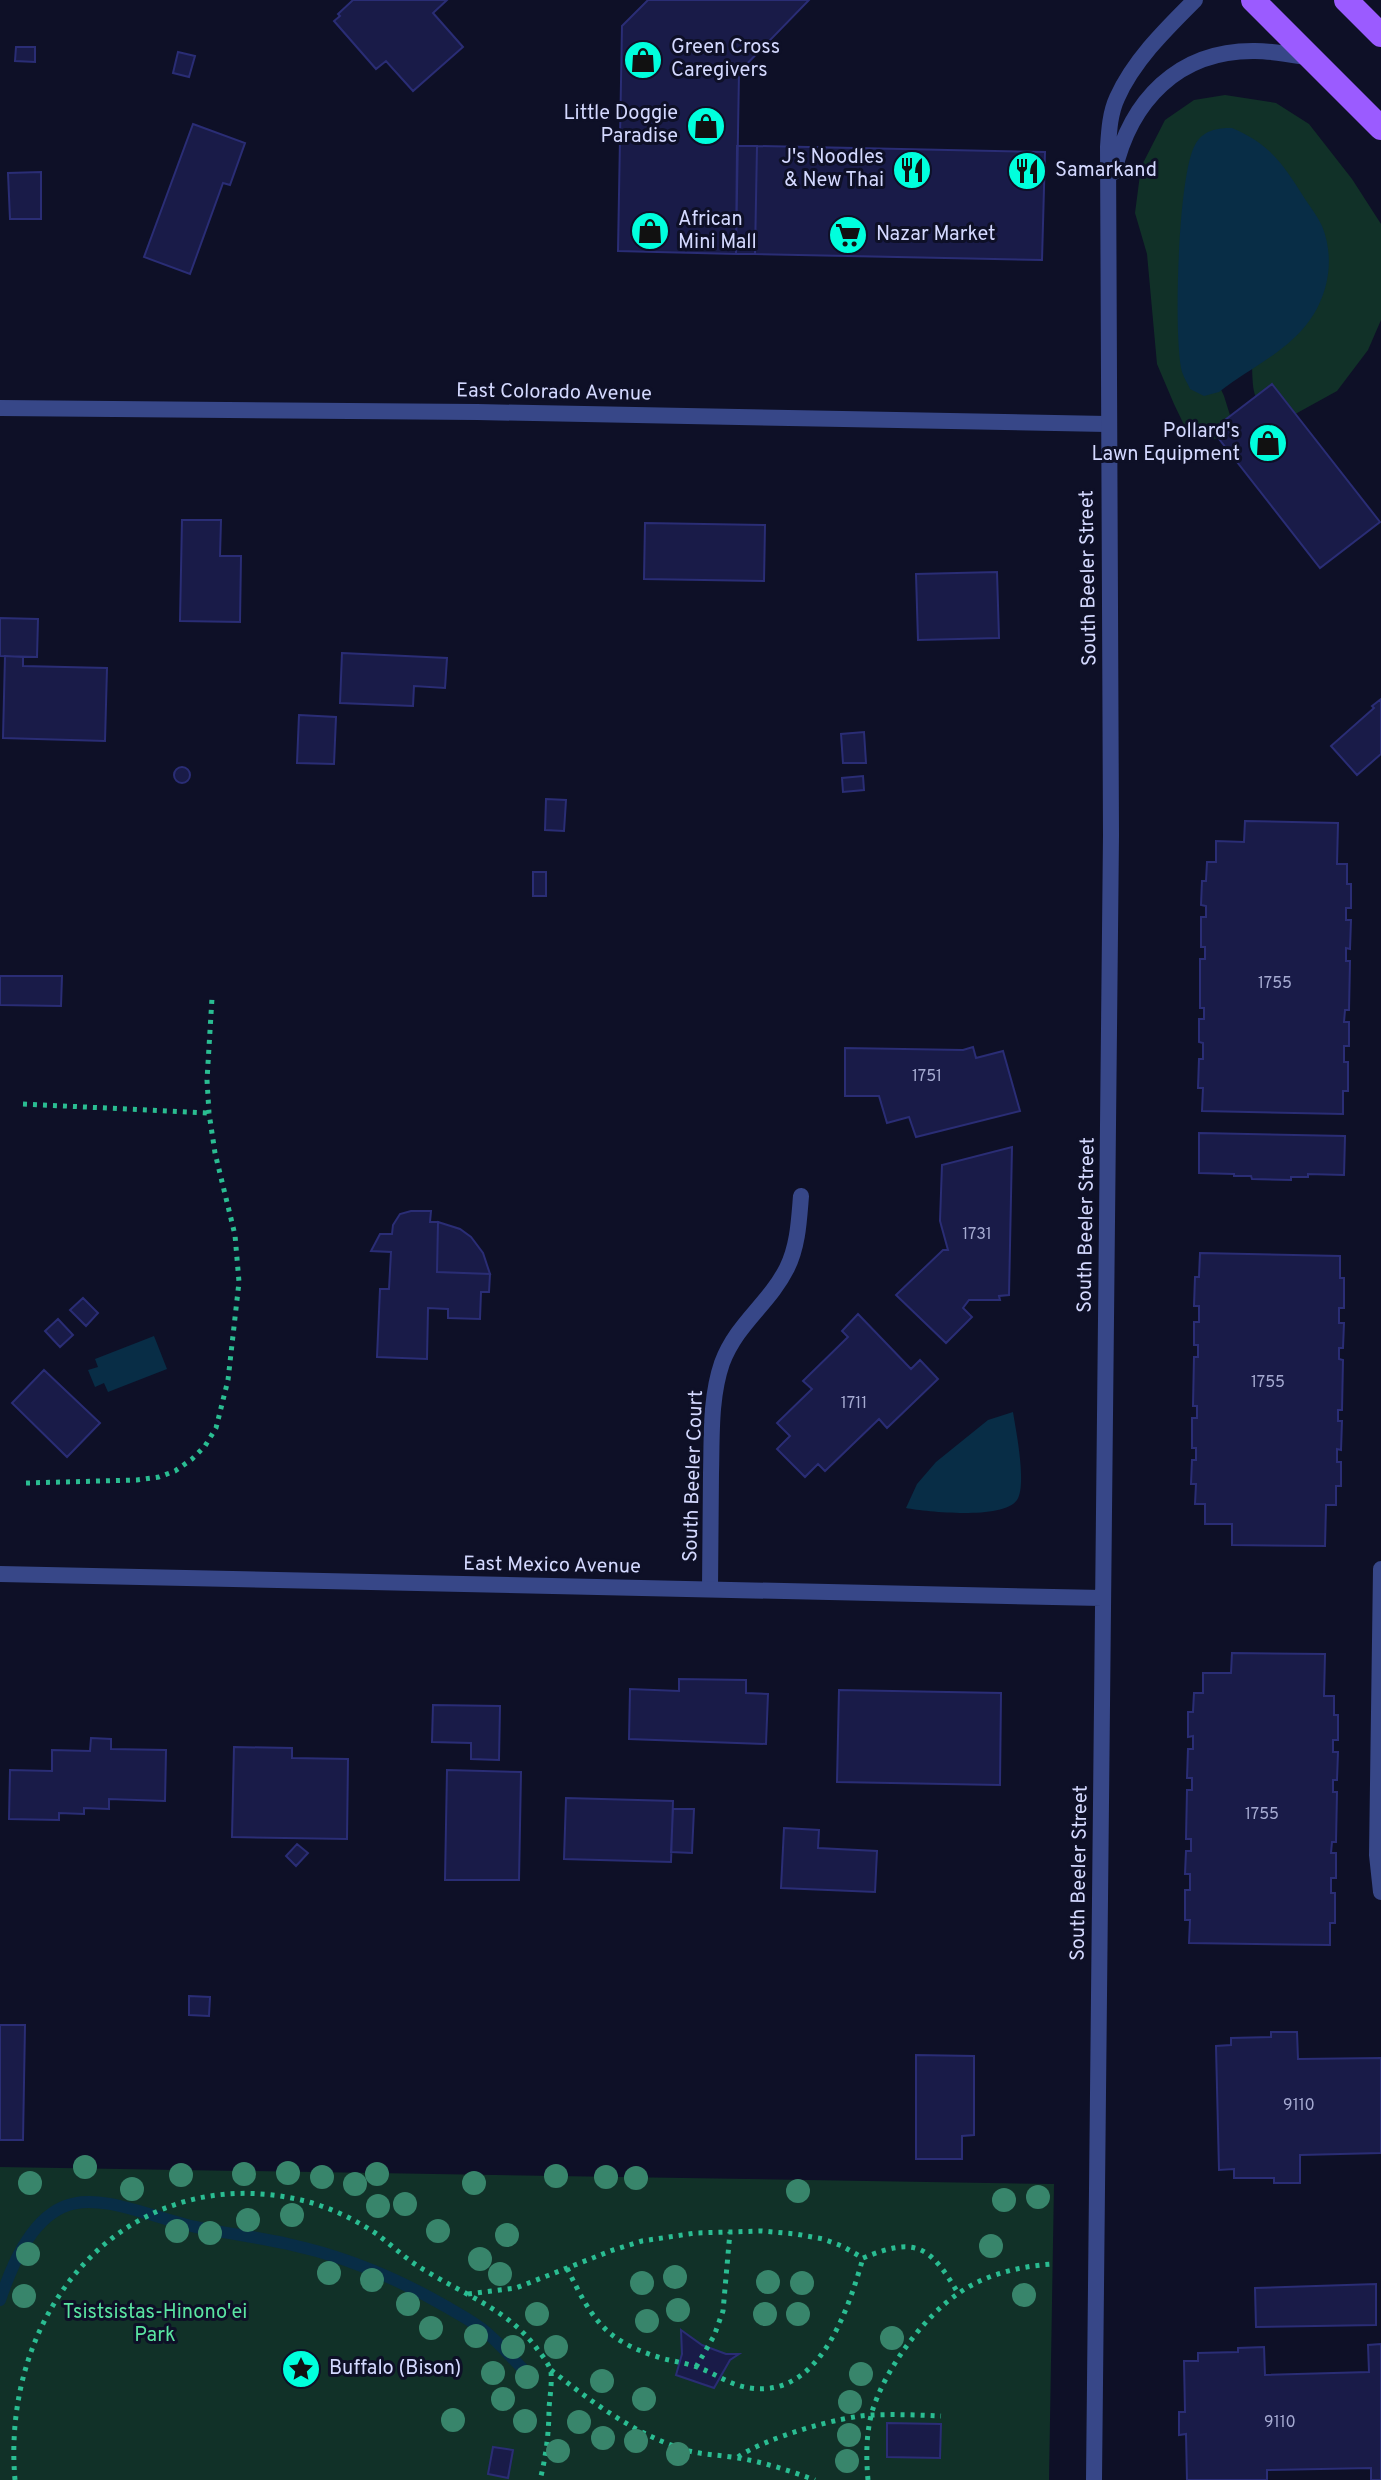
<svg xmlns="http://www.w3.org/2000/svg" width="1381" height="2480" viewBox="0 0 1381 2480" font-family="Overpass,sans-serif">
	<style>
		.green { fill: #113128 }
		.water { fill: #082d46 }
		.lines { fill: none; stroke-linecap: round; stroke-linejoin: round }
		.stream { stroke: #082d46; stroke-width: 12 }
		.building { fill: #191b48; stroke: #2a2d75; stroke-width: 2 }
		.path { stroke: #2abd92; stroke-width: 5; stroke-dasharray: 4 6; stroke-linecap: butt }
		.service { stroke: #374788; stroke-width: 16 }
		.minor { stroke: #374788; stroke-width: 16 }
		.tertiary { stroke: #374788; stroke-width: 16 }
		.primary { stroke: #9b5bff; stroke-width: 24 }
		.tree { fill: #38856b }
		.labels { text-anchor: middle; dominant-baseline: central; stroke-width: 6; stroke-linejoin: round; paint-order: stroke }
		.number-label { font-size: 16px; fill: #a5aad1 }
		.poi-label { font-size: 20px; fill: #d4d9ff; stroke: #0e1027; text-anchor: start }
		.street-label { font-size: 20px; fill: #d4d9ff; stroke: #0e1027 }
		.park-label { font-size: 20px; fill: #5ae5a2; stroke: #0e1027 }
	</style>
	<rect width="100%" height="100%" fill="#0e1027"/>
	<path class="green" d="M1225,95L1276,103L1309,124L1352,179L1381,224V320L1368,350L1337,391L1288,418C1254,404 1253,402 1252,365L1207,359L1224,396L1234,428L1229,437L1205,440L1186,429L1174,404L1157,364L1147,254L1135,213L1141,167L1165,120L1194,100Z
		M0,2167L1054,2184L1049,2480H0Z"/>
	<path class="water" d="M1232,128C1270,144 1284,165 1305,199C1311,208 1318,217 1322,226C1338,265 1325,310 1294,338C1272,359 1243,373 1219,392L1204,396L1190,389C1188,384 1184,378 1182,372C1173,338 1178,174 1195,145C1203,130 1217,128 1232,128Z
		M154,1336L167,1369L108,1392L104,1383L95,1387L88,1370L98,1367L95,1359Z
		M1013,1412C1016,1431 1027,1485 1017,1500C1003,1520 927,1512 906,1508L917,1484L936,1462L988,1420Z"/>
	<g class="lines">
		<path class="stream" d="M0,2300C11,2268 29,2222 63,2207C97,2191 152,2217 187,2225C220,2233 254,2236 288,2244C344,2256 395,2277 445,2306C459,2314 474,2322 486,2332C500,2344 512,2358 525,2371"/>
	</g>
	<path class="building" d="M353,0H447L433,13L463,47L413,91L386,61L376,69L334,21L340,16L338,14Z
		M648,0H809L739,72L736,254L618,251L622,26Z
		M16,47H35V62L15,61Z
		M178,52L195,56L189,77L173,73Z
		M193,124L245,143L230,185L223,183L190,274L144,257Z
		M737,146H757L755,254H736Z
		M757,146L1045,152L1042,260L755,254Z
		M41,172V219H10L8,173Z
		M1272,384L1380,522L1320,568L1212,430Z
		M182,520H221L220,556H241L240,622L180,621Z
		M645,523L765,525L764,581L644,579Z
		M997,572L999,638L918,640L916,574Z
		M0,618L38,619L37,657L0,656Z
		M342,653L447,658L445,688L414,686L413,706L340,703Z
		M5,656L23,657V666L107,668L105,741L3,738Z
		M1381,699V754L1357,775L1331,746L1374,708L1372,706Z
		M299,715L336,717L334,764L297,763Z
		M864,732L866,763H843L841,734Z
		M174 775a8 8 0 1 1 16 0a8 8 0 1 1-16 0Z
		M863,776L864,790L843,792L842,778Z
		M546,799L566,800L564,831L545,830Z
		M1245,821L1338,823L1337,864H1347V884H1351V908H1346V920H1351L1350,949L1346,948V961H1350L1349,1010H1345L1344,1022H1349V1046H1344V1062H1348V1091H1343V1114L1202,1111L1203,1088H1198L1199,1059H1203V1043L1199,1042V1019H1204V1008H1200V959H1205V947H1201V917H1206V906L1201,905L1202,881H1206L1207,862H1216V841L1244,842Z
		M533,872H546V896H533Z
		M0,976H62L61,1006L0,1005Z
		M973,1047L976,1058L1003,1051L1020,1111L916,1137L909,1117L887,1123L879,1096H845V1048L963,1050Z
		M1199,1133L1345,1136L1344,1175L1308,1174V1177H1291V1180L1252,1179L1251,1176H1234V1174L1199,1173Z
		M1012,1147L1009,1295L999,1296L1000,1300H969L963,1308L972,1317L946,1343L896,1295L943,1250H948L940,1221L942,1165Z
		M411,1211H431L430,1222H438L437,1272L490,1274L489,1292H481L480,1319L448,1318V1309L428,1308L427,1359L377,1357L380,1289H389L391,1252L371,1251L380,1234H392L393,1225L400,1214Z
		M438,1222L460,1229L471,1237L483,1253L490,1274L437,1272Z
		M1200,1253L1340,1256V1278H1344V1308H1339V1323H1344L1343,1348H1339V1359L1343,1360L1342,1410H1338V1421H1342L1341,1450L1337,1449V1462H1341V1486H1336V1505H1326L1325,1546L1232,1545V1524H1205V1504H1195L1196,1484H1191L1192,1460H1196V1448H1192V1418H1197V1406H1193L1194,1357H1198V1345H1194V1322H1199V1306H1194L1195,1277H1199Z
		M83,1298L98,1313L86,1326L70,1310Z
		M858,1314L911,1369L920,1360L938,1379L887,1428L879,1419L825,1471L818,1464L805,1477L777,1449L790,1436L777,1423L812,1389L803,1381L848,1337L842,1331Z
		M58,1319L73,1335L60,1347L45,1331Z
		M44,1370L100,1423L67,1457L12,1403Z
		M1232,1653L1325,1654L1324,1696H1334V1715H1338V1740H1333V1752H1338L1337,1780H1333V1792H1337L1336,1842H1332L1331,1853H1336V1878H1331V1893H1335V1923H1330V1945L1189,1943L1190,1920H1185V1890H1190V1874H1185L1186,1851H1191V1839H1186L1187,1790H1192V1778H1187L1188,1749H1193V1736L1188,1737V1712H1193L1194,1693H1203V1673H1231Z
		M679,1679L746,1680V1693L768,1694L766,1744L629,1739L630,1689L679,1691Z
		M839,1690L1001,1693L1000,1785L837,1782Z
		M433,1705L500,1706L499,1760L471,1759V1743L432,1742Z
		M91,1738L111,1739V1749L166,1750L165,1801L109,1799V1809L84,1808V1814L59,1813V1820L9,1819L10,1770L52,1771V1750L90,1751Z
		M234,1747L292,1748V1758L348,1759L347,1839L232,1837Z
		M447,1770L521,1772L519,1880H445Z
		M566,1798L673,1801L671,1862L564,1859Z
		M673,1809H694L692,1853L671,1852Z
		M784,1828L819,1830L818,1848L877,1851L875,1892L781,1888Z
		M297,1844L308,1853L296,1866L286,1856Z
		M189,1996L210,1997L209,2016L189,2015Z
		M0,2025H25L23,2140H0Z
		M1271,2032H1297L1298,2059L1381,2058V2153L1300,2155V2183H1274V2178H1234V2169L1219,2170L1216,2046L1231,2045V2038L1271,2037Z
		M916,2055L974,2056V2135L962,2136V2159H916Z
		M1376,2284V2325L1256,2327L1255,2288Z
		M681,2330L702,2345L726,2354H739L730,2360L714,2388L676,2375L682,2354Z
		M1381,2344V2480H1371V2468L1267,2470V2480H1187L1186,2434L1179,2435V2412H1185L1184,2361H1198V2353L1238,2352V2348L1264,2347L1265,2375L1369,2372L1368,2345Z
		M887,2423L941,2424L940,2458L887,2457Z
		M493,2447L513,2450L508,2478L488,2474Z"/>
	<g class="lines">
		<path class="path" d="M23,1104L209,1113
			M26,1483L137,1480L159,1477L175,1471L192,1459L205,1446L216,1428L228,1380L239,1282L235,1235L215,1153L209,1113L207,1080L212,998
			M863,2258C916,2236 930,2246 958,2293
			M567,2268C591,2317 603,2340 658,2357C670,2361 682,2362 694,2366C714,2372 728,2385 750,2388C820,2398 848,2310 863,2258
			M468,2294L516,2288L613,2250L642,2241L695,2233L762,2231L796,2234L823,2239L842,2246L863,2258
			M696,2367L714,2336L723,2311L730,2232
			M551,2370C593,2403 637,2436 689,2451C705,2455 721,2455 738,2458C764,2462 790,2471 815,2480
			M738,2457C765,2438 840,2416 873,2415C896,2414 919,2415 941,2416
			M15,2480C0,2307 128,2160 301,2200C327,2206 355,2219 378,2235C394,2247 408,2261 426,2271C465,2295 506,2309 535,2346C540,2353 549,2363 551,2372C552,2383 550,2396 549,2408C549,2432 546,2457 540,2480
			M868,2480C866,2457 866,2434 872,2412C884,2371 923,2317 959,2293C986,2274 1021,2266 1053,2264"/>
		<path class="service" d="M1381,1569L1377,1855L1381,1892"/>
		<path class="minor" d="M0,408L477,412L1107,424
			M710,1589C710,1550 711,1511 711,1473C712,1437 710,1398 722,1363C737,1323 769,1304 787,1268C798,1246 799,1220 801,1196"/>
		<path class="tertiary" d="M1114,172C1130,101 1178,50 1255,51C1274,51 1293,55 1311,58
			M0,1574L1102,1598
			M1094,2480L1111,835L1108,147C1109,131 1110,113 1117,98C1134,60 1166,29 1195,0"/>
		<path class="primary" d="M1253,0L1381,128
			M1346,0L1381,35"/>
	</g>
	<g class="tree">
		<circle cx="85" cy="2167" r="12"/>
		<circle cx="288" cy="2173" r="12"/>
		<circle cx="244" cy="2174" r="12"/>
		<circle cx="377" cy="2174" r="12"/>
		<circle cx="181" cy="2175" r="12"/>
		<circle cx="556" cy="2176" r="12"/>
		<circle cx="322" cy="2177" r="12"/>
		<circle cx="606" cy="2177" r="12"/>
		<circle cx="636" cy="2178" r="12"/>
		<circle cx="30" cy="2183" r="12"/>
		<circle cx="474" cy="2183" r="12"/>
		<circle cx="355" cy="2184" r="12"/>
		<circle cx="132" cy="2189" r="12"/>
		<circle cx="798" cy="2191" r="12"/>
		<circle cx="1038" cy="2197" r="12"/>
		<circle cx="1004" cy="2200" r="12"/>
		<circle cx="405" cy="2204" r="12"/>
		<circle cx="378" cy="2206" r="12"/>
		<circle cx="292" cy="2215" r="12"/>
		<circle cx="248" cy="2220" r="12"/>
		<circle cx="177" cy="2231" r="12"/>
		<circle cx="438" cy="2231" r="12"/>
		<circle cx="210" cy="2233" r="12"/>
		<circle cx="507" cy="2235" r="12"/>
		<circle cx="991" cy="2246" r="12"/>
		<circle cx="28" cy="2254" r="12"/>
		<circle cx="480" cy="2259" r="12"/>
		<circle cx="329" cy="2273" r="12"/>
		<circle cx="500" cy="2274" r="12"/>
		<circle cx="675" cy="2277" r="12"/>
		<circle cx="372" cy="2280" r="12"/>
		<circle cx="768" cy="2282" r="12"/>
		<circle cx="642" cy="2283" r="12"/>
		<circle cx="802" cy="2283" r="12"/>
		<circle cx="1024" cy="2295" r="12"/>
		<circle cx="24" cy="2296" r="12"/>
		<circle cx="408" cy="2304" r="12"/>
		<circle cx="678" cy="2310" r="12"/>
		<circle cx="537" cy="2314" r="12"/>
		<circle cx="765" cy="2314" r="12"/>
		<circle cx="798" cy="2314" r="12"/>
		<circle cx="647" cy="2321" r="12"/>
		<circle cx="431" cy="2328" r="12"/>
		<circle cx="476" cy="2336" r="12"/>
		<circle cx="892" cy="2338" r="12"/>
		<circle cx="513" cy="2347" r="12"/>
		<circle cx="556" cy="2347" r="12"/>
		<circle cx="493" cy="2373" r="12"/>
		<circle cx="861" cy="2374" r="12"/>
		<circle cx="527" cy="2377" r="12"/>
		<circle cx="602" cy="2381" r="12"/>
		<circle cx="503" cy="2399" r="12"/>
		<circle cx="644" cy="2399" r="12"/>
		<circle cx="850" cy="2402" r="12"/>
		<circle cx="453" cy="2420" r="12"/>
		<circle cx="525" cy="2421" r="12"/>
		<circle cx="579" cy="2422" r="12"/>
		<circle cx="849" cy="2435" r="12"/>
		<circle cx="603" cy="2438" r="12"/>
		<circle cx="636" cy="2441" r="12"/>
		<circle cx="558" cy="2451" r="12"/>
		<circle cx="678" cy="2454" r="12"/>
		<circle cx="847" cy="2461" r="12"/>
	</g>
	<defs>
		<g id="shop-disc" transform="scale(2)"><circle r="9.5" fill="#0fd" stroke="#0e1027"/><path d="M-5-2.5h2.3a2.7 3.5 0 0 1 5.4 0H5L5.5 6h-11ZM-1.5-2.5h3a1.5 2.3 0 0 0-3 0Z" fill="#111"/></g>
		<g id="restaurant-disc" transform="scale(2)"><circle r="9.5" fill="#0fd" stroke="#0e1027"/><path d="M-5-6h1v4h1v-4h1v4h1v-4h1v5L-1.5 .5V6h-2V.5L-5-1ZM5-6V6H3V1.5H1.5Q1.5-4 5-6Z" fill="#111"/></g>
		<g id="supermarket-disc" transform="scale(2)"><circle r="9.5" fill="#0fd" stroke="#0e1027"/><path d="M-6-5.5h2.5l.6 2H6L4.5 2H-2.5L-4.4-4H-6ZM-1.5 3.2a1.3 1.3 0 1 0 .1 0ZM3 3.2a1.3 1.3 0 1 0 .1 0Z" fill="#111"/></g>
		<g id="sight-disc" transform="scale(2)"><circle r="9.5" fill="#0fd" stroke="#0e1027"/><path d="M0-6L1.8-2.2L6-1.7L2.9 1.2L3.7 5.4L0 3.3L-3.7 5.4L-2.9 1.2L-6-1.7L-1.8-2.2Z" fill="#111"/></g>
	</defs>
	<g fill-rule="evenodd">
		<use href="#shop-disc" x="643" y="60"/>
		<use href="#shop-disc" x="706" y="126"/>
		<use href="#restaurant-disc" x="912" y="170"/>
		<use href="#restaurant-disc" x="1027" y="171"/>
		<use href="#shop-disc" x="650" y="231"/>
		<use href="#supermarket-disc" x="848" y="235"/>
		<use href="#shop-disc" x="1268" y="443"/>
		<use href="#sight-disc" x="301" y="2369"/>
	</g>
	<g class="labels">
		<g class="number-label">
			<text x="1275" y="984">1755</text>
			<text x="927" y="1077">1751</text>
			<text x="977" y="1235">1731</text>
			<text x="1268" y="1383">1755</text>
			<text x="854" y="1404">1711</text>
			<text x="1262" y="1815">1755</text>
			<text x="1299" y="2106">9110</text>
			<text x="1280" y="2423">9110</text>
		</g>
		<g class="poi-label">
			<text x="671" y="48">Green Cross<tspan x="671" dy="23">Caregivers</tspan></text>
			<text x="678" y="114" text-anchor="end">Little Doggie<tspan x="678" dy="23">Paradise</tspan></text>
			<text x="884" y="158" text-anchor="end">J's Noodles<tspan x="884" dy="23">&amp; New Thai</tspan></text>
			<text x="1055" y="171">Samarkand</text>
			<text x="678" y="220">African<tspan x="678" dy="23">Mini Mall</tspan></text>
			<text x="876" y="235">Nazar Market</text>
			<text x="1240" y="432" text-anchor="end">Pollard's<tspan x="1240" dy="23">Lawn Equipment</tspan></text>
			<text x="329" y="2369">Buffalo (Bison)</text>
		</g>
		<g class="street-label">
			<text transform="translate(554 393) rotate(1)">East Colorado Avenue</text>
			<text transform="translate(1089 578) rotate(-91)">South Beeler Street</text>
			<text transform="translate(1087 1225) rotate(-89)">South Beeler Street</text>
			<text transform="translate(694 1476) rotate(-88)">South Beeler Court</text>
			<text transform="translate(552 1566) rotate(1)">East Mexico Avenue</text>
			<text transform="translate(1080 1873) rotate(-89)">South Beeler Street</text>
		</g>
		<g class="park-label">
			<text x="155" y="2313">Tsistsistas-Hinono'ei<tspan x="155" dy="23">Park</tspan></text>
		</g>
	</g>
</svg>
